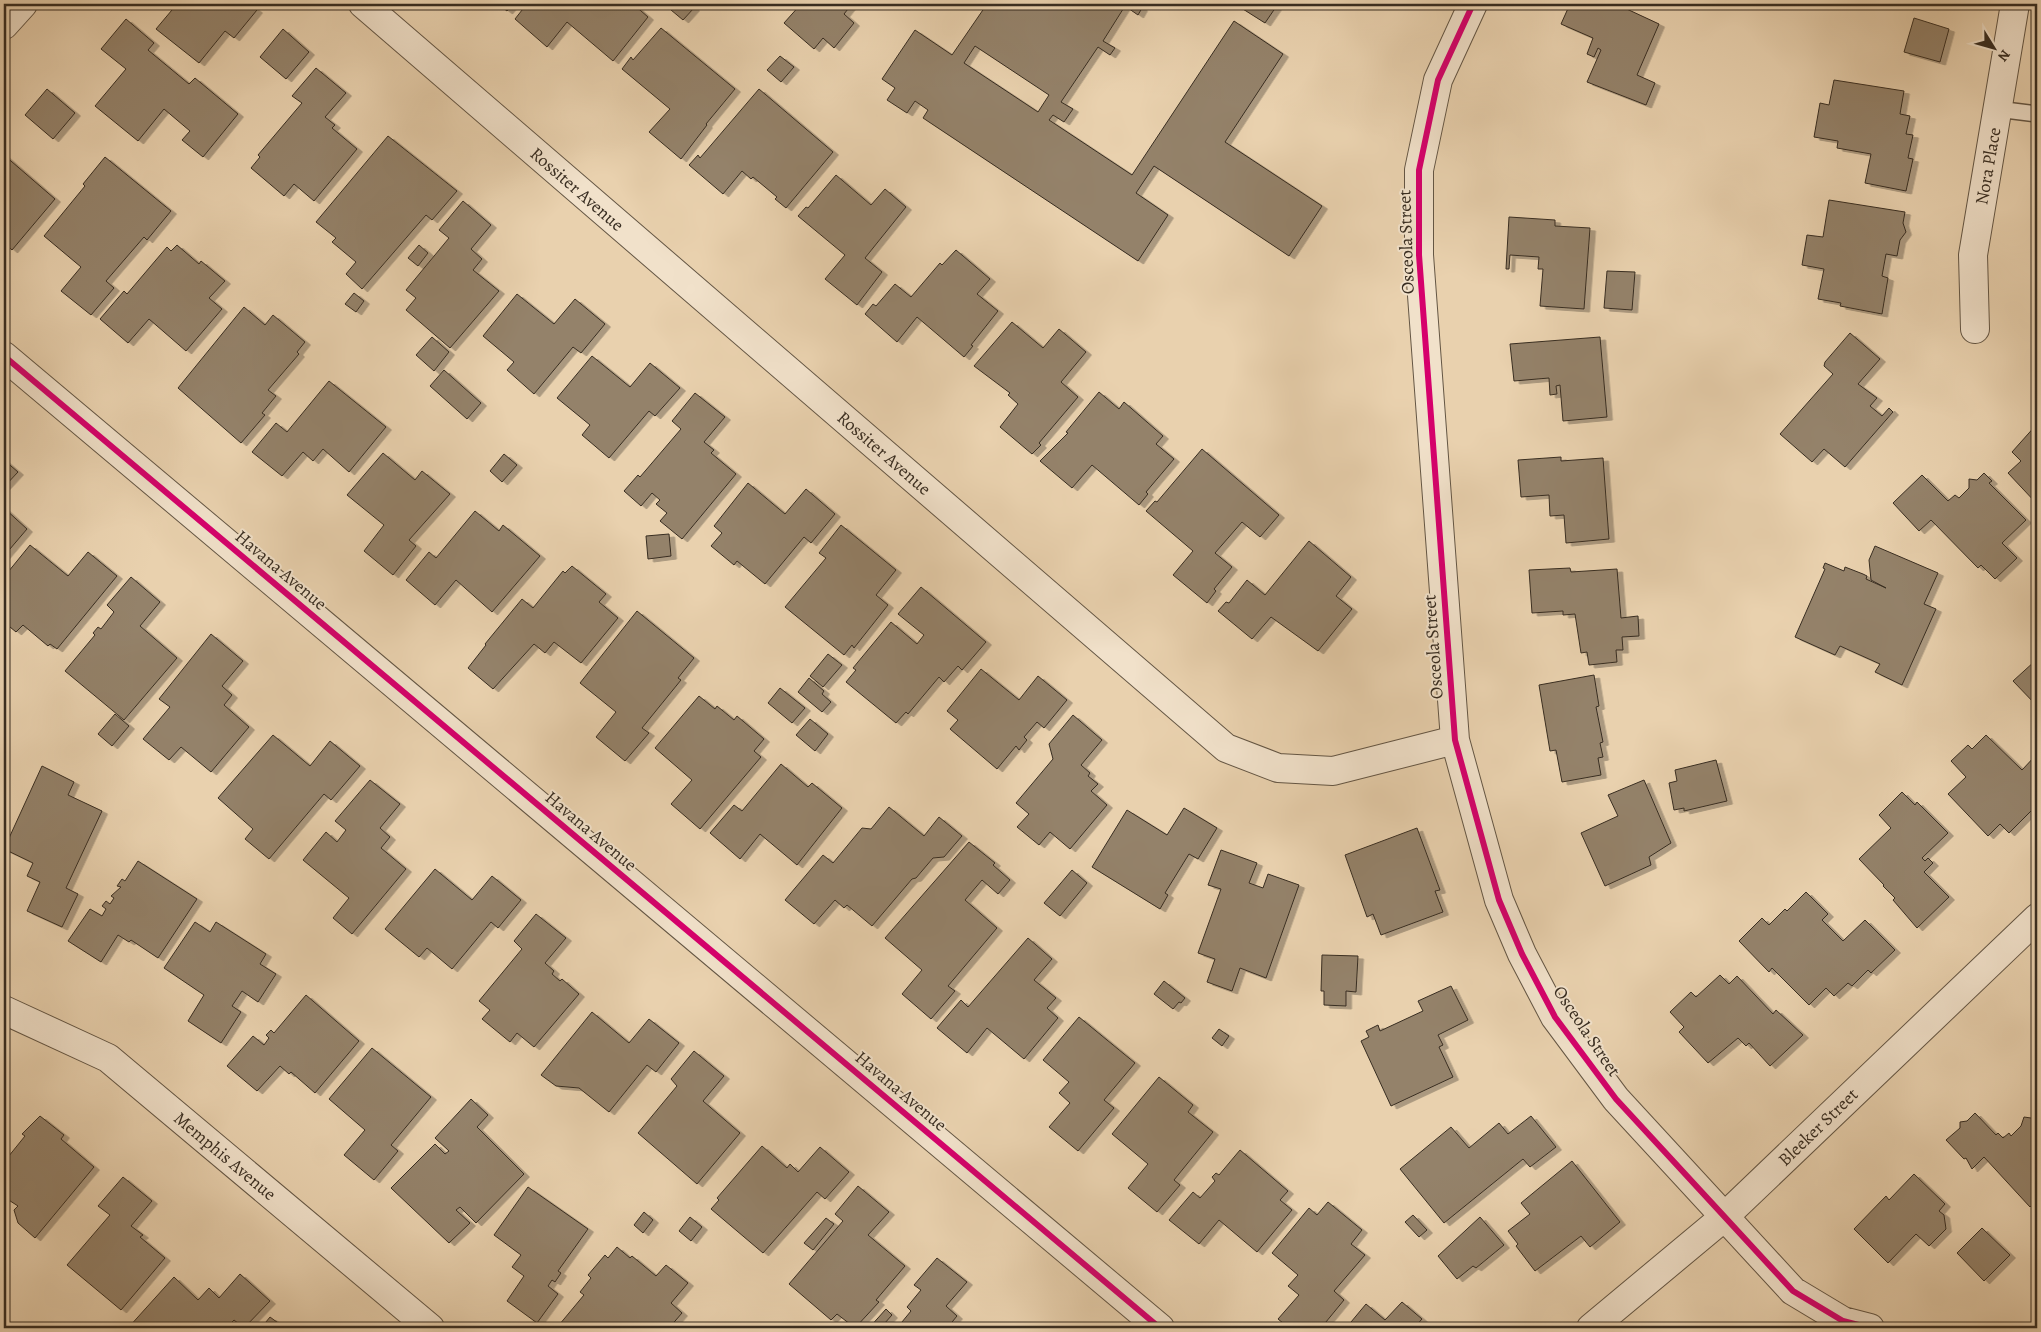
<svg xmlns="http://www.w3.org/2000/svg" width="2041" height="1332" viewBox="0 0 2041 1332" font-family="Alegreya,serif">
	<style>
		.building { fill: #94826a; stroke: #382d21; fill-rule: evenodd; filter: url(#shadow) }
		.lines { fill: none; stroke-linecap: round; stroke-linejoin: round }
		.lane-casing { stroke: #645644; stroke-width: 18 }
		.street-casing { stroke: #645644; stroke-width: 30 }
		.lane { stroke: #f1e1ca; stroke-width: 15 }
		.street { stroke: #f1e1ca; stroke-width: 28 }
		.cycleway-casing { stroke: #f1e1ca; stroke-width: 9 }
		.cycleway { stroke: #d6006c; stroke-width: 6 }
		.labels { text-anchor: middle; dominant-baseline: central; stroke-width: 4; stroke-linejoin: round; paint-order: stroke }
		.street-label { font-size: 18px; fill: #382d21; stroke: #f1e1ca }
	</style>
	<defs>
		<filter id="shadow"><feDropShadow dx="5.5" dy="3" stdDeviation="0" flood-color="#0004"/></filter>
	</defs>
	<rect width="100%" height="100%" fill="#e9d1ae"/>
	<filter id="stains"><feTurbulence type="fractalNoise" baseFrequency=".004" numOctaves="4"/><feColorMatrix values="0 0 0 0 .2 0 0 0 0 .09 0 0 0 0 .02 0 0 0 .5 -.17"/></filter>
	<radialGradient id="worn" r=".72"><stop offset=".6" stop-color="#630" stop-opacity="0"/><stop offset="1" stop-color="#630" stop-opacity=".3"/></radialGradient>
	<path class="building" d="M177,4H249L257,10L234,38L225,31L199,63L156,29Z
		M498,4H513L507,11Z
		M531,4H633L648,17L613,61L567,22L547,47L515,19L526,5L528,7Z
		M676,4H689L694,8L683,20L671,10Z
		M801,4H852L844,14L854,23L834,48L823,38L814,49L784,23Z
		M987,4H1135L1142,8L1138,15L1125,6L1103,41L1115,48L1110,55L1098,47L1061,102L1073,109L1064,122L1053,115L1049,120L1132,175L1234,21L1283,54L1225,142L1322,206L1289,256L1154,166L1136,193L1168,215L1138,261L923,118L928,110L915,101L907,113L887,100L895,88L882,79L915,30L952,55ZM975,46L1049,95L1038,112L964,63Z
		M1235,4H1278L1265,23Z
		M1570,4H1616L1659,24L1637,75L1655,83L1646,105L1587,82L1601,50L1598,48L1594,57L1587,54L1593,38L1561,24Z
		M1914,18L1949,29L1940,62L1904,52Z
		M126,19L154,43L148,50L189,84L195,78L238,114L203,157L182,140L190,131L164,109L138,141L95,106L126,69L101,49Z
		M661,28L735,89L706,124L707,125L681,159L649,132L670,109L622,69L631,57L633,60Z
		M283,29L309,52L286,79L260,57Z
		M780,56L794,67L781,82L767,70Z
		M316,68L346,93L325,117L335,125L332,128L357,149L314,201L294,184L284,196L251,168L260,157L258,155L302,103L292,96Z
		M1834,80L1904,91L1900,114L1910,116L1906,134L1913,135L1908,158L1913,159L1906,191L1865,183L1871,154L1837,148L1838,141L1814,137L1820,103L1829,105Z
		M47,89L75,113L53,139L25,115Z
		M759,89L833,152L786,208L775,199L777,197L753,177L751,179L742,171L723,194L689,165L698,155L700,158Z
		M388,136L457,191L432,220L426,215L362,289L346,274L356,262L332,242L336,238L316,222Z
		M4,155L55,199L12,250L4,243Z
		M105,157L171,211L147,240L144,237L106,281L114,288L91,315L61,291L81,267L44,236L85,186L83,184Z
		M836,175L871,205L885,189L906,207L865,258L882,272L857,305L825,279L845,255L798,216L806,207L808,208Z
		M1829,200L1905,212L1903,223L1906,232L1900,240L1897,256L1886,254L1882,276L1888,278L1882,314L1840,306L1841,303L1818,299L1824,269L1802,265L1807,235L1823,237Z
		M463,201L491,225L471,249L482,259L473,270L499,291L450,348L406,310L416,298L406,290L449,238L439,230Z
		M1509,217L1555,220V226L1590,228L1584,309L1540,306L1543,269H1538L1539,257L1510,255L1509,269H1506Z
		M177,245L199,264L201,261L225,281L209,298L222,309L186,351L149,319L128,343L100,319L124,291L127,294L167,247L171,251Z
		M419,245L428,253L418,266L408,258Z
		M956,250L990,279L977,294L998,311L971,345L973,346L964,357L917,317L897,342L865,314L873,304L876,306L895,284L911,297L940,263L942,265Z
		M1607,271L1635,272L1632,310L1604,308Z
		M354,293L364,301L356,312L345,304Z
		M517,294L554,324L575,299L605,324L581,353L573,347L534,394L507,370L514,362L483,336Z
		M244,307L265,325L273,315L305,342L297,352L299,354L268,390L276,396L262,413L265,415L241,443L178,388Z
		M1012,322L1043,348L1059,329L1086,352L1061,382L1078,397L1039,443L1041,445L1032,454L1000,427L1018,404L1008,395L1010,393L974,366Z
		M1850,333L1880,359L1858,384L1877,398L1870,406L1882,416L1889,408L1893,412L1845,467L1824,449L1812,462L1780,434L1833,374L1824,366L1825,362Z
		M432,337L449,352L434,371L416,355Z
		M1600,337L1607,417L1563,421L1560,385L1556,386L1557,394L1550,395L1549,378L1514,381L1510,344Z
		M592,356L630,387L650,363L680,388L655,416L649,411L609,458L582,435L590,425L557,398Z
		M444,370L481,403L467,419L430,386Z
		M329,381L386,427L349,472L323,449L313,461L303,452L282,476L252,452L276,423L287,432Z
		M1099,392L1119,409L1124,402L1163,436L1156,444L1174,459L1146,492L1148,494L1139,505L1092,465L1072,488L1040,461L1068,433L1066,432Z
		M695,393L725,417L704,442L714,450L711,453L736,474L682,539L660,521L667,513L656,504L660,500L652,493L641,506L624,491L638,475L640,477L681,429L672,421Z
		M2037,424V504L2008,473L2021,461L2012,452Z
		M1202,449L1279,515L1260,537L1242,522L1215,553L1232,567L1214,589L1216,591L1207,603L1173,575L1193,551L1146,511L1155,501L1157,502Z
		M383,453L415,480L422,471L450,494L409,540L416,546L393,575L364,551L384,525L347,495Z
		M504,454L517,465L502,482L490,471Z
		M1561,457V461L1603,458L1609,539L1566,543L1564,515L1550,516L1549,495L1521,497L1518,460Z
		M4,460L18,472L4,487Z
		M1984,473L1992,481L1989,483L2026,520L2002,543L2017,558L1995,579L1981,565L1978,568L1931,520L1919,531L1893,503L1922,475L1948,501L1955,495L1959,498L1969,488V479L1977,480Z
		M748,483L785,514L806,489L835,514L811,543L804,537L765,584L737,561L734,565L711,546L722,533L714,526Z
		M4,508L27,529L4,556Z
		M475,511L499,531L503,525L540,556L492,612L456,580L435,605L406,580L429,552L436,558Z
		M841,525L896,570L876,595L888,605L854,648L852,645L844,655L785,607L826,558L819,553Z
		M669,534L671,556L648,559L646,536Z
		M1309,541L1351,577L1336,596L1352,609L1318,651L1271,617L1252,639L1218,611L1226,602L1229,603L1247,580L1265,595Z
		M30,545L68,576L88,552L117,576L57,649L50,644L48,646L23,625L16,632L4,622V577Z
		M1875,546L1938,573L1924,604L1936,609L1902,685L1875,672L1880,664L1840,646L1835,655L1795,637L1825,569L1823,568L1825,563L1844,571L1845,567L1863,574L1867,576L1866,579L1886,588L1871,580L1869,560Z
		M572,566L606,594L599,602L618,618L581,663L554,642L545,653L534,644L493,689L468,668L486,645L485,644L522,599L533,608L563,571L565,573Z
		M1570,568L1571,572L1617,569L1621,618L1638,616L1639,636L1622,637L1623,650H1616L1617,662L1589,665L1587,652L1581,653L1575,614L1563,615V611L1532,613L1529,570Z
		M131,577L160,602L140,626L177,658L124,720L65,671L95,635L93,633L98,627L101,629L114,612L107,605Z
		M921,587L986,642L962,670L958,666L944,682L939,677L908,714L906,712L896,723L846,682L856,670L853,668L891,622L917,644L924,635L898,614Z
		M637,611L694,658L678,678L681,680L642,728L649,733L625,761L596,737L616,712L580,683Z
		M211,634L243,661L222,686L232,695L224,705L249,727L211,772L181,747L169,760L143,739L170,707L159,699Z
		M828,654L842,665L823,687L810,676Z
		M2035,661L2037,663V706L2013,681Z
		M981,669L1019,700L1038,676L1067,700L1044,728L1037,722L1024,737L1027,740L1019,750L1016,746L997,769L950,729L958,720L947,711Z
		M1594,675L1599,706L1596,707L1603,742L1600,743L1603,757L1598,758L1601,775L1562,782L1556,750L1550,751L1539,685Z
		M809,678L824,691L822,694L831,702L822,712L798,692Z
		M780,688L805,708L792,723L768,703Z
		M699,696L715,709L717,706L734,720L737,716L764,739L754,751L761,757L700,829L671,804L692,780L655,748Z
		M115,714L129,726L112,746L98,734Z
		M1073,715L1102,740L1081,765L1090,773L1088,776L1098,784L1091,791L1107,805L1070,849L1050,832L1039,845L1017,827L1029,814L1016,803L1053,759L1049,744Z
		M810,719L828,734L815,751L796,735Z
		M273,735L310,766L330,741L360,766L331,800L324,794L269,859L245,839L253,829L218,798Z
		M1986,735L2022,770L2037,754V808L2034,812L2032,810L2009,833L2000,824L1988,836L1948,794L1966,777L1951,761L1968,745L1972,749Z
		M1716,760L1727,801L1684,811V808L1674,810L1669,783L1677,781L1675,770Z
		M781,764L808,787L812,783L842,808L797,865L760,834L740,859L710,833L734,805L742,811Z
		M42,766L74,782L68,795L102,811L66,888L78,894L62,927L27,911L40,882L27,876L33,863L4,849Z
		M370,780L400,804L380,828L390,837L381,848L406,869L352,934L333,918L349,898L303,860L326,832L337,842L346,830L335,821Z
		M1644,780L1671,843L1649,857L1651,865L1605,886L1581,833L1618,816L1608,795Z
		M1902,792L1915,805L1917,802L1948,833L1922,858L1925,861L1928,858L1933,863L1924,872L1949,897L1917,928L1893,900L1895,898L1883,886L1884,885L1859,859L1891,828L1879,815Z
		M889,807L924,836L939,817L962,836L944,857L933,858L916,878L912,879L872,926L847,905L844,908L835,900L814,924L785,900L823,855L833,863L862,828L871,829Z
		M1184,808L1217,828L1198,859L1189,854L1165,893L1168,895L1160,909L1092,867L1127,810L1167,835Z
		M1417,828L1440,890L1435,891L1443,912L1381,935L1373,914L1367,917L1345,855Z
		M969,842L995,863L993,865L1010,880L998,894L982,880L965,900L997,928L948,986L955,991L931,1019L902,994L922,970L885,938Z
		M1221,850L1257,863L1249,883L1263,888L1268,874L1299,885L1266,978L1240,968L1232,991L1207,982L1215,959L1198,953L1221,889L1208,885Z
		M138,861L197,899L158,958L131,940L129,942L118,935L101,962L68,941L90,909L102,916L106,909L102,906L106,901L110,904L114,898L111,896L121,887L117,886L122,879L125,881Z
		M435,869L472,900L492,876L521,900L498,928L491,922L452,969L427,948L419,957L385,929Z
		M1072,870L1087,883L1060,916L1044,903Z
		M1806,892L1828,914L1822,920L1843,941L1865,920L1895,950L1871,973L1868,970L1852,986L1848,983L1834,996L1826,988L1809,1005L1772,968L1769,972L1739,941L1762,918L1769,925L1785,909L1787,911Z
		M536,914L566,938L545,963L554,971L552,974L560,981L562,979L579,994L534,1047L517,1033L510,1042L482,1019L490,1010L479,1001L522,949L514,941Z
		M195,922L210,932L216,922L266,954L260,964L276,974L258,1002L242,991L232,1006L241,1012L221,1043L188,1021L204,995L164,968Z
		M1028,938L1052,959L1034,980L1056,998L1047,1008L1058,1018L1024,1059L987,1028L967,1053L937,1028L961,1000L968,1007Z
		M1322,955L1358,956L1356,992L1346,991V1006L1324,1005V991H1321Z
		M1720,975L1729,984L1737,976L1773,1014L1776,1010L1803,1035L1770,1066L1749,1043L1746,1046L1738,1038L1708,1063L1679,1032L1684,1027L1670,1012L1691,992L1696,997Z
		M1164,981L1185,998L1181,1003L1179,1002L1173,1009L1154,994Z
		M1451,986L1468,1020L1438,1035L1443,1045L1439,1047L1453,1077L1391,1106L1361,1041L1369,1037L1366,1031L1378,1025L1380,1031L1423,1011L1418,1001Z
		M306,995L359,1041L315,1093L291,1072L289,1074L280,1066L257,1091L227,1066L253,1036L264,1045L269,1038L266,1035L271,1030L274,1033Z
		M592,1012L629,1043L649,1019L679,1043L656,1072L647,1065L609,1112L579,1088L556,1086L541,1075Z
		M1079,1017L1135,1063L1104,1100L1114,1108L1078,1151L1049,1127L1070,1103L1059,1093L1069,1082L1043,1060Z
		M1219,1029L1229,1036L1222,1046L1212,1038Z
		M372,1048L431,1097L391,1145L398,1151L374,1180L344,1155L365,1130L329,1099Z
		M694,1051L724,1076L703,1101L740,1133L697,1184L638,1133L677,1086L671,1079Z
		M1159,1077L1193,1105L1188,1112L1213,1132L1174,1180L1180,1185L1157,1212L1128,1188L1148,1164L1112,1134Z
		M471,1099L488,1115L477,1127L524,1174L476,1223L460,1207L456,1210L470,1223L449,1243L391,1188L435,1144L445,1154L449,1151L435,1138Z
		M2037,1112V1200L2030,1207L1984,1157L1972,1169L1966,1158L1964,1159L1946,1140L1960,1128V1122L1967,1121L1975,1113L1996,1135L1998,1133L2003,1138L2009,1133L2011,1136L2021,1126L2024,1117L2031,1118Z
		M40,1116L64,1135L61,1139L94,1167L35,1238L18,1223L14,1210L18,1206L4,1197V1162L25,1136L22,1134Z
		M1531,1116L1556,1147L1530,1167L1523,1159L1444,1223L1400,1169L1451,1127L1469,1148L1499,1123L1508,1134Z
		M762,1146L787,1168L790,1164L798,1172L820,1147L849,1172L825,1199L817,1192L763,1253L711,1209L719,1200L717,1198Z
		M1240,1150L1288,1191L1280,1200L1292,1210L1257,1252L1219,1220L1199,1244L1169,1220L1193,1192L1200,1198L1215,1181L1212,1177L1216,1173L1219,1175Z
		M1572,1161L1620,1222L1590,1247L1581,1236L1535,1271L1516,1246L1518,1244L1508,1231L1530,1214L1521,1203Z
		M1914,1174L1945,1204L1939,1211L1944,1215L1946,1229L1929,1246L1916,1234L1888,1263L1854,1229L1886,1196L1889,1200Z
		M123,1177L152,1201L131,1226L143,1235L140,1237L165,1258L121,1310L67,1265L110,1215L98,1206Z
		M858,1186L889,1212L868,1235L905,1266L876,1300L879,1302L855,1328L837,1314L831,1320L789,1284L843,1221L835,1214Z
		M528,1187L588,1229L558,1271L561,1273L555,1282L552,1280L548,1286L558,1294L537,1323L507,1301L524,1276L512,1267L521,1255L494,1235Z
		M1328,1202L1362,1230L1351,1244L1365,1255L1334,1291L1344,1300L1321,1328H1289L1278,1319L1299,1295L1288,1286L1298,1275L1272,1253L1309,1208L1317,1215Z
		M644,1212L653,1220L643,1233L634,1225Z
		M1413,1215L1427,1230L1419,1237L1405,1222Z
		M690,1217L702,1227L691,1241L679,1231Z
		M1480,1217L1504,1245L1476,1268L1473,1266L1457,1279L1438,1256Z
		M826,1218L834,1224L813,1250L804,1243Z
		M1982,1228L2010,1255L1984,1281L1957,1253Z
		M617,1247L630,1258L632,1256L656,1276L666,1265L688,1283L671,1303L682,1313L669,1328H613L610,1326L608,1328H563L559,1325L584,1295L580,1292L591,1278L588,1275L605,1255L608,1258Z
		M937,1258L967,1282L946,1306L957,1316L948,1327L950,1328H897L911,1311L907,1307L921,1290L914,1285Z
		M240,1274L270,1301L244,1328L234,1320L226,1328H128L174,1277L198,1300L209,1288L219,1298Z
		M1402,1302L1422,1319L1414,1328H1346L1366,1304L1385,1320Z
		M886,1309L892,1315L884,1324L886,1325L883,1328H869Z
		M270,1317L285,1328H261Z"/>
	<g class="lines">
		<g class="lane-casing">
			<path id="lane" d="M1997,109L2037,114"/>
		</g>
		<g class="street-casing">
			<path id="street" d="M363,4L1226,748L1278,768L1333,771L1455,740
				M1473,4L1438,80L1419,170V255L1455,740L1499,900L1522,954L1555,1017L1616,1099L1793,1291L1843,1321L1870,1328
				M4,25L23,4
				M1975,329L1973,255L2015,4
				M4,356L1160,1328
				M4,1010L108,1058L430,1328
				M1591,1328L1723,1218L2037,918"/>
		</g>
		<use href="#lane" class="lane"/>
		<use href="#street" class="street"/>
		<g class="cycleway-casing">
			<path id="cycleway" d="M1473,4L1438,80L1419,170V255L1455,740L1499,900L1522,954L1555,1017L1616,1099L1793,1291L1843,1321L1870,1328
				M4,356L1160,1328"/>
		</g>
		<use href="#cycleway" class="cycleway"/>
	</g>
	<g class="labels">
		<g class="street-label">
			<text transform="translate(1988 166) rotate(-80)">Nora Place</text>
			<text transform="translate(577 189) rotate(41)">Rossiter Avenue</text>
			<text transform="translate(1406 242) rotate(-92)">Osceola Street</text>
			<text transform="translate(884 453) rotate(41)">Rossiter Avenue</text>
			<text transform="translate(281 570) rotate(40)">Havana Avenue</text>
			<text transform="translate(1433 647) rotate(-94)">Osceola Street</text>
			<text transform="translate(591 831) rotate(40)">Havana Avenue</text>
			<text transform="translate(1587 1031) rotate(56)">Osceola Street</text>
			<text transform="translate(901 1091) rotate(40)">Havana Avenue</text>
			<text transform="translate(1818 1127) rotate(-44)">Bleeker Street</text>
			<text transform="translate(225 1156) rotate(40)">Memphis Avenue</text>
		</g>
	</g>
	<rect width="2041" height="1332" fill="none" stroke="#e9d1ae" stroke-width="20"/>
	<rect x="5" y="5" width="2031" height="1322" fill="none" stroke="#382d21" stroke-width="2.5"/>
	<rect x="10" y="10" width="2021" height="1312" fill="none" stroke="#382d21"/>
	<g transform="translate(1994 48) rotate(127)" stroke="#f1e1ca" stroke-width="4" paint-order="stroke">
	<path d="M0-4L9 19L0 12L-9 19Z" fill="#382d21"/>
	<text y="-8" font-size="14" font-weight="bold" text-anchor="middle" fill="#382d21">N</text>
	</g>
	<rect width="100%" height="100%" filter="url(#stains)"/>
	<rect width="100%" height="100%" fill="url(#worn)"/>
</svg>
